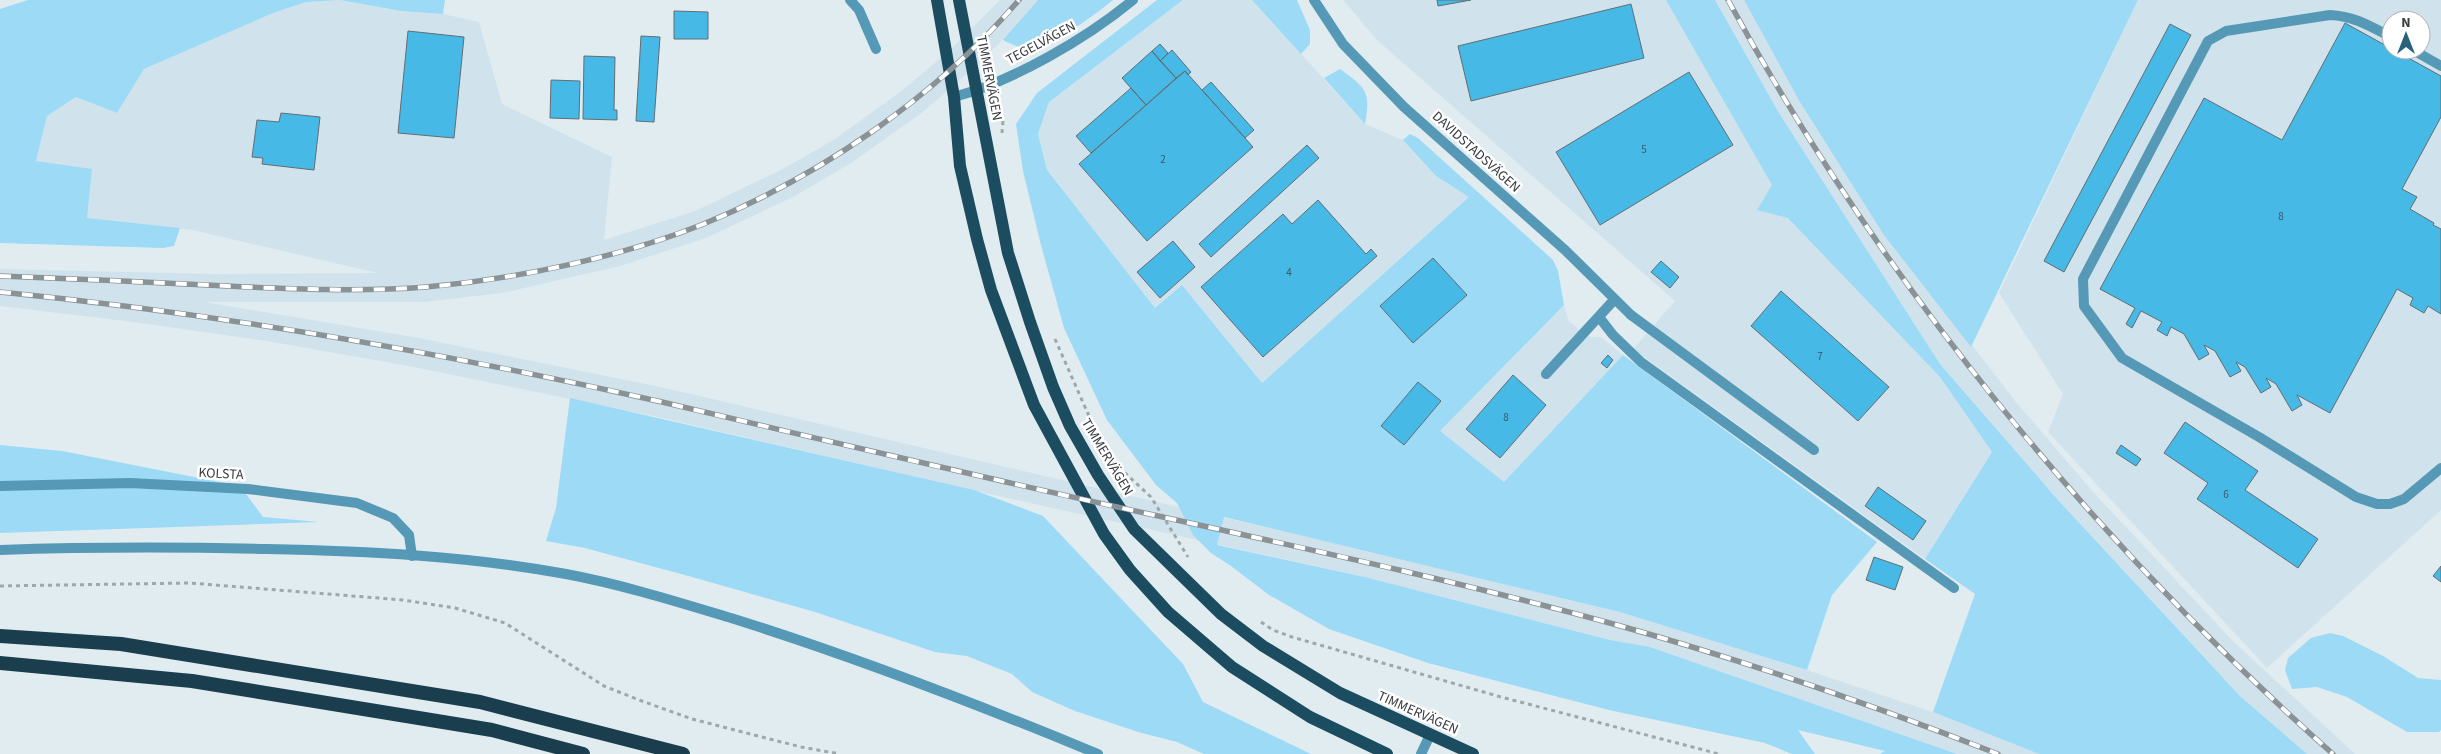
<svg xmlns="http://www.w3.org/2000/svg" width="2441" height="754" viewBox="0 0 2441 754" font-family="'Source Sans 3',sans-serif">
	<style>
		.built { fill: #d0e3ed; fill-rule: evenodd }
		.green { fill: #9cdaf6 }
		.building { fill: #46b9e7; stroke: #636d72 }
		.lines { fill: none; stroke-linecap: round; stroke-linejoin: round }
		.path { stroke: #9ea7ab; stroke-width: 3; stroke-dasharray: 4 4; stroke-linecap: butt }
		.service { stroke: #5599b6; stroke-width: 10 }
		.minor { stroke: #5599b6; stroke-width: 10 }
		.primary { stroke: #1b4c60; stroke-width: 12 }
		.trunk { stroke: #1a3e4e; stroke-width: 14 }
		.rail-casing { stroke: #8b9296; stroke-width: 5.5 }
		.rail { stroke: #fff; stroke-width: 4; stroke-dasharray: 11; stroke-linecap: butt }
		.labels { text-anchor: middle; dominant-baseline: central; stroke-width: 5; stroke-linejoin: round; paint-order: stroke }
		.number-label { font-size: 11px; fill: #3b5a68 }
		.street-label { font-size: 14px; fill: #373b3e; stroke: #fff }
	</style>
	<rect width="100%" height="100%" fill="#e1ecf1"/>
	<path class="built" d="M340,0L401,11L443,14L479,22L502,104L612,157L604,240L695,211L781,170L835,139L904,89L950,50L1000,0H1038L1013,30L970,71L923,112L851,163L795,196L706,238L620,266L502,293L424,302H204L419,338L665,388L1528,588L1620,612L1807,670L1933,712L2039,754H1957L1650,647L1610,640L1369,578L985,493L658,417L414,367L267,341L133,322L0,306V269L217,274L378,273L192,230L87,218L36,161L47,116L76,97L117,113L144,69L273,13L306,2Z
		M1183,0H1252L1365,124L1403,140L1436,176L1470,197L1262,383L1182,285L1155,308L1047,170L1038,134L1049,102Z
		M1343,0H1667L1773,184L1757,210L1789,218L1940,377L1992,452L1925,559L1633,349L1675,301L1378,41Z
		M1715,0H1744L1768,43L1936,298L2016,402L2094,493L2232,640L2355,754H2307L2240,696L2058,500L1940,364L1779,113Z
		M2138,0H2441V510L2267,668L2048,432L2063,394L1999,293ZM2391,20H2421V50H2391Z
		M1564,305L1569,321L1582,332L1591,337H1601L1623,355L1504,482L1439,431Z"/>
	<path class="green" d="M28,0H445L443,14L401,11L340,0L306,2L273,13L144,69L117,113L76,97L47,116L36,161L92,169L87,218L180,228L174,246L163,248L0,243V9Z
		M1038,0H1113C1095,15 1049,49 1025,48C1017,47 1009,43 1003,40Z
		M1157,0H1183L1049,102L1038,134L1047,170L1155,308L1182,285L1262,383L1469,197L1436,176L1403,140L1410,134L1418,138L1553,260L1558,271L1564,305L1440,431L1504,482L1623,355L1877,542L1832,595L1807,670L1620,612L1224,517L1217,545L1369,578L1610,640L1650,647L1957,754H1880L1885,751L1798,730L1815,754H1792L1765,743L1609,710L1428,663L1329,629L1269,595L1231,566L1211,553L1193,535L1177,503L1156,485L1107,420L1064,328L1041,245L1023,171L1016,124L1037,93Z
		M1252,0H1297L1310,30V44L1301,54Z
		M1666,0H1715L1779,113L1940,364L2058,500L2240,696L2307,754H2039L1933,712L1975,594L1925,559L1992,452L1940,377L1788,218L1757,210L1772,185Z
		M1744,0H2138L1971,347L1884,235L1800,102Z
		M1340,69C1366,88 1371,91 1365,124L1324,78Z
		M570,398L974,490L1043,516L1183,664L1203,702L1311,754H1204L1177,742L1138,732L1075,711L1032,692L1012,674L967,656L935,652L815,612L692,577L585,548L546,541L556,508Z
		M0,445L62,451L240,486L263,517L319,522L0,533Z
		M2330,633L2343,636L2383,656L2418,678L2441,680V730L2439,732H2407L2347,697L2317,687L2292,689L2285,670L2288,658L2311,638Z"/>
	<path class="building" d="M1437,0H1471L1438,6Z
		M1631,4L1644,58L1471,101L1458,46Z
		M674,11L708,12V39H674Z
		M2345,23L2441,76V117L2402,189L2417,197L2410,209L2434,223L2433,225L2441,229V314L2428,306L2424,313L2410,305L2413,298L2397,289L2330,413L2297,395L2302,405L2292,411L2276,384L2266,378L2271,387L2261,393L2245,367L2236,362L2241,371L2230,377L2215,351L2204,345L2209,354L2199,360L2184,334L2171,327L2167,336L2157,330L2162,322L2145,313L2141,311L2132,328L2126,324L2135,308L2100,289L2204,98L2282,140Z
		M2170,24L2191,35L2064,272L2044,261Z
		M408,31L464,37L454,138L398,133Z
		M641,36L660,37L654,122L636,121Z
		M1160,44L1168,53L1160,61L1152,51Z
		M1172,50L1191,72L1188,75L1185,71L1176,78L1160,61Z
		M1152,51L1176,78L1146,105L1122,78Z
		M584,56L615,57L614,110H617V120L583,119Z
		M1185,71L1253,147L1147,241L1079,164Z
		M1689,72L1733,145L1600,225L1556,152Z
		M551,80L580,81L579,119L550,118Z
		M1211,82L1254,130L1245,138L1202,90Z
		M1131,88L1146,105L1091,153L1076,136Z
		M281,113L320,117L314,170L262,164L263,158L252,157L257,120L279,122Z
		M1307,145L1319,158L1211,257L1199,244Z
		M1318,200L1366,254L1371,249L1377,256L1263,357L1201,287L1283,214L1292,224Z
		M1173,241L1195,267L1160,298L1137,272Z
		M1433,258L1467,295L1413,343L1380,306Z
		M1661,261L1679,277L1670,288L1651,272Z
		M1781,291L1889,387L1858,421L1751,326Z
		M1608,355L1613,360L1607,368L1601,363Z
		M1513,375L1546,405L1500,458L1466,429Z
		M1418,382L1441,401L1404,445L1381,426Z
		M2185,422L2258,471L2245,490L2318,539L2298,568L2197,499L2208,483L2164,453Z
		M2121,445L2141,459L2136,466L2116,453Z
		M1878,487L1926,521L1913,540L1865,506Z
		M1874,557L1903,567L1895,590L1866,580Z
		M2441,566V582L2433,576Z"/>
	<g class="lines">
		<path class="path" d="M1002,133L1003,121
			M1055,339L1100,441L1111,460L1151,497L1188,557
			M0,586L190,583L403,600L455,608L505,623L604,686L639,700L692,719L801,747L840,754
			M1261,622L1273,630L1292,637L1501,697L1719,754"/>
		<path class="service" d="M850,0L859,10L876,49
			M2391,37C2370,26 2354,16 2330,15L2226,31L2208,41L2083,279L2084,306L2122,358L2259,437L2356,497L2377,504H2390L2404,499L2441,468
			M2413,50L2441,66
			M1631,315L1814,450
			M1599,317L1613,335L1641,362L1954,588
			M1546,374L1614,300"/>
		<path class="minor" d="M1314,0L1343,44L1404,107L1565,250L1631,315
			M954,97C1013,81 1086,39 1133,0
			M0,486L130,483L248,489L357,503L393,518L409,535L412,556
			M0,550C89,547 178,547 267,549C366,551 468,556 566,574C620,584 678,602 731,618C856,657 977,704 1098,754
			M1421,754L1430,735"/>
		<path class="primary" d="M937,0L954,97L960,166L977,239L991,290L1034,405L1104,534L1130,570L1168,612L1232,667L1310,717L1387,754
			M959,0L1008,253L1030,322L1053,387L1070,426L1098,475L1134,529L1221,614L1263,646L1340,693L1473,754"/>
		<path class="trunk" d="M0,636L121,644L480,702L683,754
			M0,663L192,681L492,730L583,754"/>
		<g class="rail-casing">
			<path id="rail" d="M1728,0C1881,282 2093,541 2333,754
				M0,276C76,279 151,282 227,286C291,289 362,292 426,287C515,279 618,258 701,225C819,177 936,97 1019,0
				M0,292C222,314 444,353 662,402C772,428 883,454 993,479C1201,527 1411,568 1617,625C1746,661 1873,705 1998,754"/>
		</g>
		<use href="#rail" class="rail"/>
	</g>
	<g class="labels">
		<g class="number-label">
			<text x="1644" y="149">5</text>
			<text x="1163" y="159">2</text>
			<text x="2281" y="216">8</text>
			<text x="1289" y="272">4</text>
			<text x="1820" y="356">7</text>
			<text x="1506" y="417">8</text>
			<text x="2226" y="494">6</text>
		</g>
		<g class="street-label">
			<text transform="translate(1041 43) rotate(-28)">TEGELVÄGEN</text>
			<text transform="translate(989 78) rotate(79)">TIMMERVÄGEN</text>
			<text transform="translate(1476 152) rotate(42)">DAVIDSTADSVÄGEN</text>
			<text transform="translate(1107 457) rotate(59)">TIMMERVÄGEN</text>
			<text transform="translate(221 474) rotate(3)">KOLSTA</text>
			<text transform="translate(1418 713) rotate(24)">TIMMERVÄGEN</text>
		</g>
	</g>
	<g transform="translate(2406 35)"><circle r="24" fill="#ffffff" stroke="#afb1b2"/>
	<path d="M0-4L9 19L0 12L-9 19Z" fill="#27627a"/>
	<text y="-8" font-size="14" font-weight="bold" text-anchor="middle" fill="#373b3e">N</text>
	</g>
</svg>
